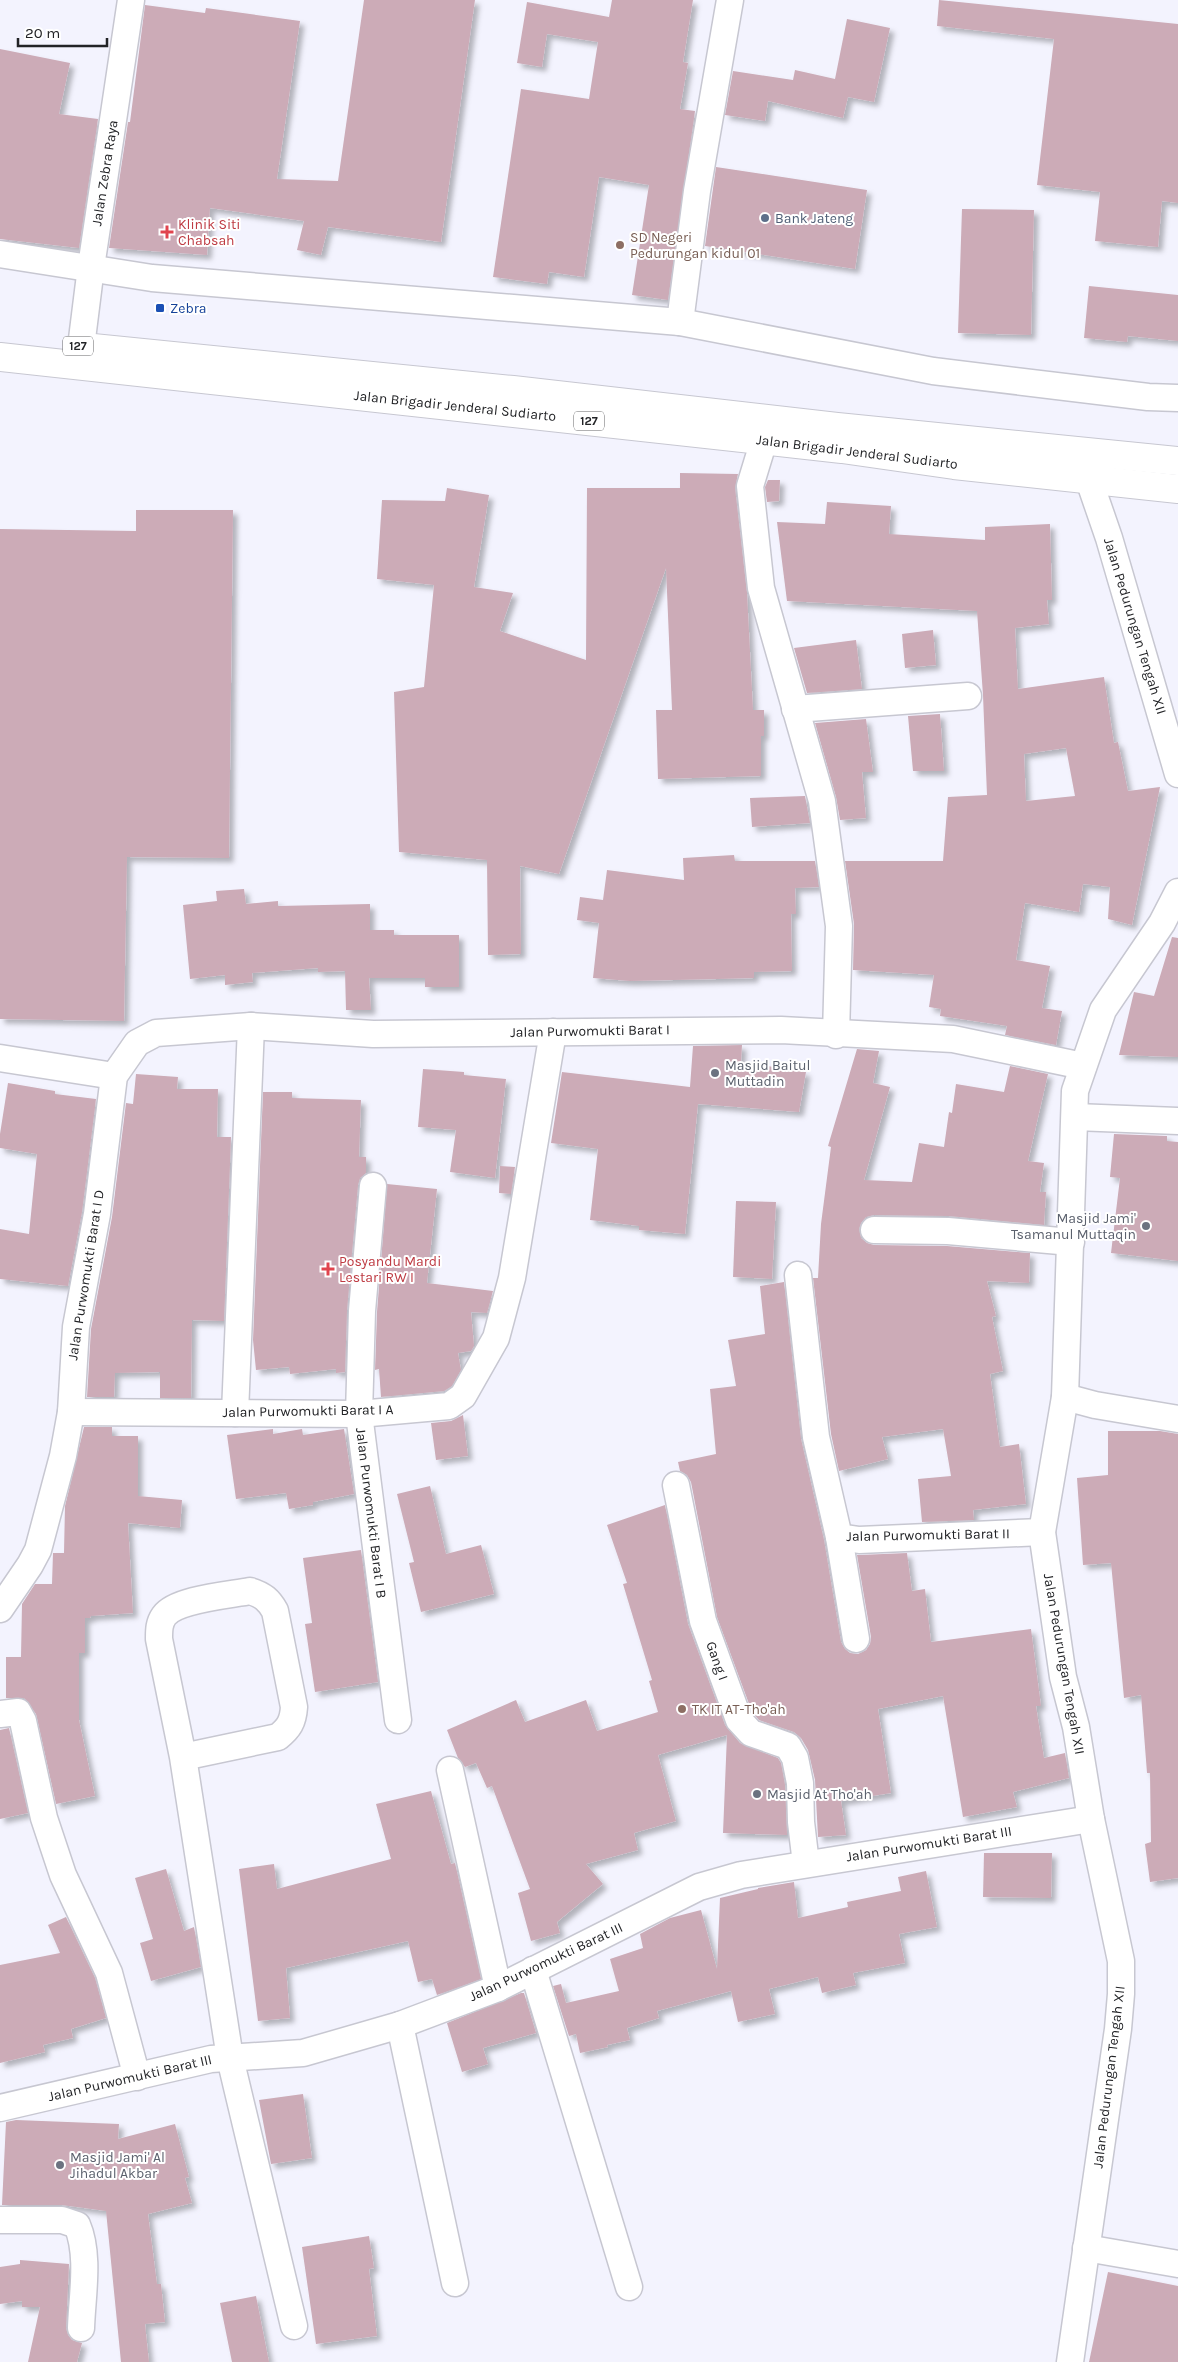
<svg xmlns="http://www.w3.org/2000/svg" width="1178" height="2362" viewBox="0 0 1178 2362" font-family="Karla,sans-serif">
  <defs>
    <filter id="shadow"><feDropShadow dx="4.5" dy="4.5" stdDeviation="2.5" flood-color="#0004"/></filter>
  </defs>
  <rect width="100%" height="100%" fill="#f3f3fe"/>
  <!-- building -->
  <g fill="#ccabb7" fill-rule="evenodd" filter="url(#shadow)">
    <path d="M364,0h111l-34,242 -113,-15 -7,28 -24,-5 7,-29 -94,-13 -3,47 -98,-7 19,-126h2l15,-117 60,8 1,-5 94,13 -23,158 61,2z"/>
    <path d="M612,0h81l-10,62 5,1 -8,46 15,2 -27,189 -36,-5 17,-110 -50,-8 -15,100 -35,-5 -2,12 -54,-7 28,-188 68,10 9,-57 -51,-8 -5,33 -25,-4 10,-61 82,15z"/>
    <path d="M939,0l239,24v179l-16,-2 -4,46 -63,-6 5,-49 -63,-7 17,-146 -117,-13z"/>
    <path d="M847,19l43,9 -16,74 -26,-5 -5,21 -75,-17 -3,20 -40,-6 8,-44 60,9 2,-10 40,9z"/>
    <path d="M0,49l70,14 -11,51 39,5 -19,129 -79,-9z"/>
    <path d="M716,167l151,23 -12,79 -150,-23z"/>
    <path d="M962,209l72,1 -3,125 -73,-2z"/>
    <path d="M1089,286l89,9v46l-50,-5 -1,6 -43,-4z"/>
    <path d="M680,473l58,1 -3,14 12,105 6,117h11v26h-3v40l-103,3 -2,-69h16l-6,-142 -107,306 -39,-8 1,88 -33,1 -1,-95 -88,-8 -5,-160 30,-5 10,-102 -57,-6 5,-79 63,1 2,-13 42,7 -15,92 39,6 -13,38 86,29 1,-172h93z"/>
    <path d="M768,480h12l-1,21 -12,1 -2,-15z"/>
    <path d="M827,502l64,4 -2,28 96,6v-13l65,-3 2,76h-5l2,24 -34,4 3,61 86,-12 10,66 4,-1 10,49 32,-4 -28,138 -24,-6 2,-32 -27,-3 -4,28 -54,-9 -9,57 34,6 -8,42 20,3 -6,34 -51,-10 2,-9 -67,-10 1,-7 -12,-2 5,-32 -81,-5 1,-46 -9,-63h98l5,-64 39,-2 -4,-100 -6,-84 -190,-10 -10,-79 48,2zM1066,748l9,48 -49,5 -2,-47z"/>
    <path d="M136,510h97l-4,348 -102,-1 -3,164 -124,-2v-490l136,2z"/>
    <path d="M933,630l3,35 -31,3 -3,-34z"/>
    <path d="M856,640l6,49 -55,4 -13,-45z"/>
    <path d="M940,714l4,57h-31l-5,-55z"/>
    <path d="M866,719l7,53h-11l4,46 -26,2 -4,-23 -21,-74z"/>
    <path d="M805,796l5,27 -58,4 -2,-29z"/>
    <path d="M734,855l1,6h80l4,26 -24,1 1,26h-5l1,57 -38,1v6l-37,1 -87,2 -37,-3 6,-55 -22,-3 3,-23 23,3 4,-30 77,10 -1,-22z"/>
    <path d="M244,889l2,15 32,-3v5l92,-2v26h24v5h65v52h-34v-9h-56l2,32h-25l-1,-39 -27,1v-4l-66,5 1,9 -28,3v-10l-35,4 -7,-74 34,-4 -1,-10z"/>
    <path d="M1172,937l6,1v119l-59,-2 15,-63 20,4z"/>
    <path d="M742,1045l-1,17 65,10 -7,40 -101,-8 -13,130 -46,-4v-4l-49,-6 8,-71 -47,-6 11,-71 128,15 3,-41z"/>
    <path d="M857,1049l22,2 -6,32 17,4 -26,93 48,2 7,-39 25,4 5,-35 3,1 4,-29 48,8 6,-26 38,8 -20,87 16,2 -4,29h6l-2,33 -95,-9 -75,-1 -8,2 -5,6 -2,6 2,9 6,5 7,2 73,1 83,7 -1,30 -42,-2 9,35 -4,1 11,54 -13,3 10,73 19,-3 7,60 -53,6 1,10 -52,2 -4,-43 33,-3 -8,-47 -61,8 6,22 -49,12 -8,-37 -18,-156h5l3,-54 10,-77 -3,-1z"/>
    <path d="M423,1069l41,3v3l42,4 -11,99 -45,-6 6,-42 -38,-3z"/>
    <path d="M136,1074l42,3 -1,12h41l-1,48h14l-7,184 -32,-1 -1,78h-31v-26l-45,1 -1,24h-27l4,-68 21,-112 14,-114 7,1z"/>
    <path d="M8,1083l47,8v3l41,5 -14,113 -14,74 -68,-7v-50l29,5 8,-80 -37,-6v-14z"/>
    <path d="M263,1092h29v6l69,2 -2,57h7v16l-6,5 -2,7 -11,125 -2,62 -9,1v-4l-46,5 -1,-7 -33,3 -3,-30z"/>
    <path d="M1114,1134l53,2v5l11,1v119l-67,-8 9,-75 -10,-1z"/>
    <path d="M500,1166l15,1 -4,27 -12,-1z"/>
    <path d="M387,1184l50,5 -10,94 66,8 -6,22 -16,-1 3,34 -3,5 -13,2 3,17 -9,16 -8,5 -63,6 -2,-28 -4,1 2,-58z"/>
    <path d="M736,1201l40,1 -4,77 -39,-2z"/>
    <path d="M784,1282l17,157 23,101 17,102 4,7 5,4 8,1 8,-4 4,-6 1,-7 -14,-82h3l47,-2 5,38 13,-2 6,53 100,-13 10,77h-5l8,52 21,-5 4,25 -56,14 4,15 -54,10 -20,-121 -65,13 13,84 -50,8 5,34 -28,2 -3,-57 -7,-30 -7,-12 -7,-6 -35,-12 -7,-8 -35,-95 -26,-135 -4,-7 -7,-4 -2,-9 38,-8 -6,-65 26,-3 -8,-46 37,-6 -5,-48z"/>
    <path d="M463,1415l5,41 -32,4 -5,-37 20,-2z"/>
    <path d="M84,1427h28v9h26v60l44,4 -2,28 -52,-5 5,90 -42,3 -1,2h-5v35h-6v67l16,76 -39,8 -20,-90 -12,-16h-18v-41h15l1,-53 13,-20h17l1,-31h11l1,-47z"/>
    <path d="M273,1429v5l29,-5 1,6 41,-6 10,65 -41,8v3l-24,4 -3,-16 -50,6 -9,-64z"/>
    <path d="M1108,1431h52l18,3v444l-28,4 -5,-38 6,-2 -1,-69h-3l-6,-78 -17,3 -13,-135 -28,2 -6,-87 31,-3z"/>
    <path d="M430,1486l16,68 35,-9 13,49 -73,18 -12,-49 5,-1 -17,-68z"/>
    <path d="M665,1505l23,119 37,101 15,18 38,15 3,5 4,22 2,50 -64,-2 4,-98 -69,20 18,66 -42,12 4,17 -52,14 17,20 -46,38 3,11 -29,8 -13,-48 12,-4 -38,-103 -5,2 -11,-25 -11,4 -7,-9 -11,-28 69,-30 9,22 61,-22 11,31 61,-19 -9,-31 3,-1 -29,-96 4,-1 -20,-58z"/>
    <path d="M361,1550l17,132 -63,10 -10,-68 7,-1 -9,-65z"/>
    <path d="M9,1728l19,85 -28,6v-89z"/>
    <path d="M431,1791l20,73 4,-1 26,116 -44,16 -5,-16 -14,3 -10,-41 -122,27 4,50 -32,3 -19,-152 35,-5 3,25 114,-30 -15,-55z"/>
    <path d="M984,1853h68l-1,45 -68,-1z"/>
    <path d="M166,1869l18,62 10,-4 7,40 -50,14 -11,-38 13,-4 -18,-61z"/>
    <path d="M926,1871l11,56 -38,7 6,29 -52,10 3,12 -34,8 -4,-16 -49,12 6,25 -37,8 -7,-31 -74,20 2,7 -32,10 3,12 -23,5 1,2 -28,6 -4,-19 -7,2 -16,-50 8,-2 5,19 53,-12 -9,-32 33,-11 -3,-14 30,-16 31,-8 16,59 3,-71 38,-9v-1l36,-6 4,36 50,-11 -1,-5 54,-11 -3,-14z"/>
    <path d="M66,1917l29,61 11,40 -35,11 2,9 -30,7 2,7 -45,11v-98l60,-12 -12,-28z"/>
    <path d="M521,1993h3l12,40 -53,15 5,16 -26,8 -15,-49z"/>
    <path d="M303,2094l9,64 -41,6 -12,-64z"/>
    <path d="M16,2120l103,4 -1,15 57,-15 14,53 -4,1 7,25 -44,11 9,70h4l4,38 -20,2 4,38h-28l-15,-151 -44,-6h-60l4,-83z"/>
    <path d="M369,2236l5,32 -5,1 8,67 -61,8 -14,-97z"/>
    <path d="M20,2260l49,4 -3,64 2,7 4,5 10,3 -5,19h-49l12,-55h-18v-6l-22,3v-37l20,-3z"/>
    <path d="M1108,2272l70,14v76h-89z"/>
    <path d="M256,2296l13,66h-37l-12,-59z"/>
  </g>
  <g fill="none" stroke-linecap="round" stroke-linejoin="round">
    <!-- minor casing -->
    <g stroke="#c7c7d1" stroke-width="29">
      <g id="minor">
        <path d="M0,254l152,24 528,44 253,49 215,26 30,1"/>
        <path d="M680,322l17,-131 33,-191"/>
        <path d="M81,347l10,-80 40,-267"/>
        <path d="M764,440l-14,46 11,102 61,213 17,125 -3,109"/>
        <path d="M1089,480l20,58 69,236"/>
        <path d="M795,709l173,-13"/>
        <path d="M0,1058l114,18"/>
        <path d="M1075,1117l103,4"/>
        <path d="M373,1186l-11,125 -3,103 39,306"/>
        <path d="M874,1230l74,1 123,11"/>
        <path d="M798,1275l18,162 23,100 20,3 183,-8"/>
        <path d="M1065,1397l30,8 83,14"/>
        <path d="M71,1412l288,2 90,-8 14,-10 33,-58 16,-60 41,-246"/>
        <path d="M235,1413l16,-387"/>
        <path d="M676,1485l27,136 36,99 12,13 37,13 7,12 5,25 1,39 5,42"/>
        <path d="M839,1537l17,102"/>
        <path d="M0,1609l30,-44 8,-15 25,-94 8,-44 5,-85 21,-113 17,-138 23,-33 19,-10 95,-7 122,8 408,-4 172,9 130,27"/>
        <path d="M0,1714l18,-2 5,9 21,97 19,57 46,98 28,104"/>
        <path d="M183,1757l95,-20c11,-9 15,-15 16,-30l-19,-96c-6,-11 -12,-16 -25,-20 -20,4 -74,8 -86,25 -5,7 -5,14 -5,23l24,118 47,301 64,268"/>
        <path d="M450,1770l48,218"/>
        <path d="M533,1970l96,317"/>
        <path d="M400,2025l55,258"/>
        <path d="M0,2108l211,-49 92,-6 97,-28 98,-37 201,-101 42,-12 350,-56"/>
        <path d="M0,2220h62l15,5c13,30 5,71 4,103"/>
        <path d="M1086,2248l92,16"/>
        <path d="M1070,2362l48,-333 3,-35v-33l-30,-142 -15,-92 -13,-50 -21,-145 23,-135 10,-306 28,-81 59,-87 16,-31"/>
      </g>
    </g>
    <!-- primary casing -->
    <g stroke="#c7c7d1" stroke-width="30">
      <g id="primary">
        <path d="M93,348l420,42 324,37 341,34"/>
        <path d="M0,357l842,92 112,16 224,24"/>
      </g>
    </g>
    <!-- minor -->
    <use href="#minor" stroke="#fff" stroke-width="26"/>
    <!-- primary -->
    <use href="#primary" stroke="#fff" stroke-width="28"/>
  </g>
  <!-- markers -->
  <circle fill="#5c6f8a" stroke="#fff" stroke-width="2" cx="765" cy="218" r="5"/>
  <g fill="#e0444e" stroke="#fff" stroke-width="2">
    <path d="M164.5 224.5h5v5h5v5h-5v5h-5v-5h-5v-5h5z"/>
    <path d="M325.5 1261.5h5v5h5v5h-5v5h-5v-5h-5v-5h5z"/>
  </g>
  <g fill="#8d6e63" stroke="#fff" stroke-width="2">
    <circle cx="620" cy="245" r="5"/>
    <circle cx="682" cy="1709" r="5"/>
  </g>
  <rect fill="#1a4fb4" stroke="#fff" stroke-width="2" x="155" y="303" width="10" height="10" rx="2.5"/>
  <g fill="#6b7280" stroke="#fff" stroke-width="2">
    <circle cx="715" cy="1073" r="5"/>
    <circle cx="1146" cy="1226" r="5"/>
    <circle cx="757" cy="1794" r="5"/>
    <circle cx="60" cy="2165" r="5"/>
  </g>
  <g text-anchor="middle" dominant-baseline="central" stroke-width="4" stroke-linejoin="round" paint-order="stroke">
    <!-- shield labels -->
    <g fill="#fff" stroke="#646567" stroke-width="1">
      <rect x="63" y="336.5" width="30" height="19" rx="4"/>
      <rect x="574" y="411.5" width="30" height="19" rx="4"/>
    </g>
    <g font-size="12" font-weight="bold" fill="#222326">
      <text x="78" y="346">127</text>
      <text x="589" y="421">127</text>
    </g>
    <!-- street labels -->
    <g font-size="14" fill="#222326" stroke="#fff">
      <text transform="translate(105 173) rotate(-81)">Jalan Zebra Raya</text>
      <text transform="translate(455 406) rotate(6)">Jalan Brigadir Jenderal Sudiarto</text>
      <text transform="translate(857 452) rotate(7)">Jalan Brigadir Jenderal Sudiarto</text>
      <text transform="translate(1135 626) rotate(73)">Jalan Pedurungan Tengah XII</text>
      <text transform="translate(590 1031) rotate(-1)">Jalan Purwomukti Barat I</text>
      <text transform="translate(86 1275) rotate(-81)">Jalan Purwomukti Barat I D</text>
      <text transform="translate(308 1411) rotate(-1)">Jalan Purwomukti Barat I A</text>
      <text transform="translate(371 1513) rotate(83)">Jalan Purwomukti Barat I B</text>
      <text transform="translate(928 1535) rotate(-1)">Jalan Purwomukti Barat II</text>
      <text transform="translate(717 1661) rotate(70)">Gang I</text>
      <text transform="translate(1064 1664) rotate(80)">Jalan Pedurungan Tengah XII</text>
      <text transform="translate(929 1844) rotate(-9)">Jalan Purwomukti Barat III</text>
      <text transform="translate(546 1962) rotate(-25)">Jalan Purwomukti Barat III</text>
      <text transform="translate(1109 2077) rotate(-83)">Jalan Pedurungan Tengah XII</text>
      <text transform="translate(130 2078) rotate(-13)">Jalan Purwomukti Barat III</text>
    </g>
    <!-- service labels -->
    <g font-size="14" fill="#4e5e75" stroke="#fff" text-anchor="start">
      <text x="775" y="218">Bank Jateng</text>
    </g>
    <!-- health labels -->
    <g font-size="14" fill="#be3a42" stroke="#fff" text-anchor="start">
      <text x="178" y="224">Klinik Siti<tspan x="178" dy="16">Chabsah</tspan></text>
      <text x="339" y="1261">Posyandu Mardi<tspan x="339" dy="16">Lestari RW I</tspan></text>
    </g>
    <!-- education labels -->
    <g font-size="14" fill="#785e54" stroke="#fff" text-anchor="start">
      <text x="630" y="237">SD Negeri<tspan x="630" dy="16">Pedurungan kidul 01</tspan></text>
      <text x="692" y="1709">TK IT AT-Tho'ah</text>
    </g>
    <!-- transit labels -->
    <g font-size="14" fill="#164399" stroke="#fff" text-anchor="start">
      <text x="170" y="308">Zebra</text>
    </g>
    <!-- worship labels -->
    <g font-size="14" fill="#5b616d" stroke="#fff" text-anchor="start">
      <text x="725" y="1065">Masjid Baitul<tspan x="725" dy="16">Muttadin</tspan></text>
      <text x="1136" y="1218" text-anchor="end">Masjid Jami'<tspan x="1136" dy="16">Tsamanul Muttaqin</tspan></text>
      <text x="767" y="1794">Masjid At Tho'ah</text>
      <text x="70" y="2157">Masjid Jami' Al<tspan x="70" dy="16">Jihadul Akbar</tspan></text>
    </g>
  </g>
  <!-- scale -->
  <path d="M18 38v8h89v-8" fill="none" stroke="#222326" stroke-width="2.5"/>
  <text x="25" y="38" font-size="15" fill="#222326" stroke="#ffffff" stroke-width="4" paint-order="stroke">20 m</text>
</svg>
